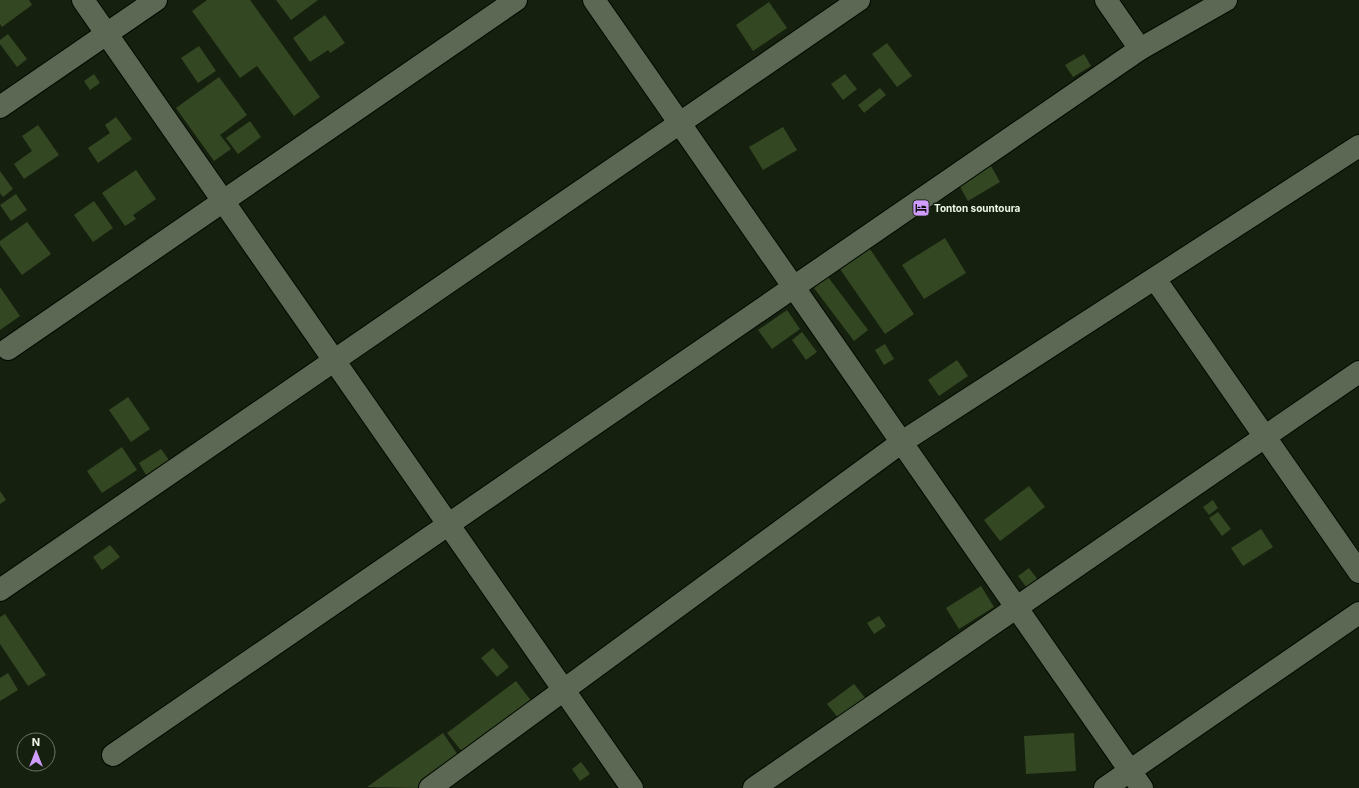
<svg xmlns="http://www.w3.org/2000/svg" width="1359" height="788" viewBox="0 0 1359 788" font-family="Inter,sans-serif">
  <rect width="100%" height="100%" fill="#16200e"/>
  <!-- building -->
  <g fill="#334723">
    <path d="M0,0h29l3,5 -30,22 -2,-3z"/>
    <path d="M207,0h43l70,97 -26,19 -37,-50 -17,12 -48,-67z"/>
    <path d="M276,0h42l-27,20z"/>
    <path d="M769,2l18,26 -34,23 -17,-26z"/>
    <path d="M325,15l20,28 -15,10 -2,-3 -18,12 -17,-24z"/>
    <path d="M8,34l19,25 -10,8 -17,-23v-4z"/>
    <path d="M887,43l25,33 -15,11 -25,-33z"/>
    <path d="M199,46l17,25 -18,12 -17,-25z"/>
    <path d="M1084,54l7,12 -18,11 -8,-12z"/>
    <path d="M94,74l6,9 -10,7 -6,-9z"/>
    <path d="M845,74l12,15 -14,11 -12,-16z"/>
    <path d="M219,77l28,38 -27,20 11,14 -17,12 -38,-53z"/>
    <path d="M880,88l6,7 -22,18 -6,-8z"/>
    <path d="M116,117l16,22 -34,24 -10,-15 22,-15 -5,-8z"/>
    <path d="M250,121l11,16 -23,17 -12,-16z"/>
    <path d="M38,125l21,30 -35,24 -10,-15 18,-13 -10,-15z"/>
    <path d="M783,127l14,23 -34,20 -14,-23z"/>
    <path d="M991,166l9,16 -32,19 -9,-16z"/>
    <path d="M136,170l20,29 -23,16 3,4 -11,7 -23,-33z"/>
    <path d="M0,171l13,18 -10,8 -3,-4z"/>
    <path d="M16,194l11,16 -16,11 -11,-16z"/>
    <path d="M94,201l19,27 -20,14 -19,-27z"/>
    <path d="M27,222l24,32 -29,21 -22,-30v-4z"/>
    <path d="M945,238l21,35 -42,26 -22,-34z"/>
    <path d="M870,249l44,65 -29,20 -45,-65z"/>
    <path d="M828,277l40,53 -14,11 -40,-53z"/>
    <path d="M0,287l20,29 -20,14z"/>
    <path d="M787,310l13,19 -28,20 -14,-19z"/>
    <path d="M802,332l15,20 -11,8 -14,-20z"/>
    <path d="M885,344l9,15 -10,6 -9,-15z"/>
    <path d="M957,360l11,16 -29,20 -11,-16z"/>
    <path d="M128,397l22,32 -19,13 -22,-32z"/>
    <path d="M122,447l15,23 -35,23 -15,-22z"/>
    <path d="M161,449l8,11 -23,15 -7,-12z"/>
    <path d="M1029,486l16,21 -45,34 -16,-21z"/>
    <path d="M0,491l6,9 -6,4z"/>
    <path d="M1213,500l5,8 -9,7 -6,-8z"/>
    <path d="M1218,512l13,17 -9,7 -13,-18z"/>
    <path d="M1261,529l12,18 -30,19 -12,-18z"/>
    <path d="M110,545l10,12 -18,13 -9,-13z"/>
    <path d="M1029,568l9,12 -11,8 -9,-12z"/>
    <path d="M981,586l13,21 -35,22 -13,-21z"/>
    <path d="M5,614l41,61 -18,11 -28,-42v-27z"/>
    <path d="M879,616l7,10 -12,8 -7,-11z"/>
    <path d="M493,648l16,19 -12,10 -16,-19z"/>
    <path d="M8,673l10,17 -18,11v-23z"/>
    <path d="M516,681l16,21 -68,52 -17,-21z"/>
    <path d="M854,684l12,15 -27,20 -12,-15z"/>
    <path d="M443,733l17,25 -43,30 -50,-1z"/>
    <path d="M1074,733l2,38 -50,3 -2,-38z"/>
    <path d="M581,762l9,12 -10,7 -8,-12z"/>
  </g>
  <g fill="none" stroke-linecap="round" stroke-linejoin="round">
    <!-- minor casing -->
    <g stroke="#030900" stroke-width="24">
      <g id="minor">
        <path d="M83,0l549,788"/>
        <path d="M594,0l548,788"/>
        <path d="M1106,0l34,49"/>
        <path d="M0,107l156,-107"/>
        <path d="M1155,279l204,293"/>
        <path d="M8,349l508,-349"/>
        <path d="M0,590l859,-590"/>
        <path d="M113,755l1027,-706 86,-49"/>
        <path d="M430,788l472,-346 457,-296"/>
        <path d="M754,788l605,-416"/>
        <path d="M1105,788l254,-175"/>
      </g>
    </g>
    <!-- minor -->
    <use href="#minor" stroke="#5c6853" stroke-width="22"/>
  </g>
  <!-- icons -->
  <defs>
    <g id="hotel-square" transform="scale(0.9)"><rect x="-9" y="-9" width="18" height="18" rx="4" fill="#d09dfe" stroke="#16200e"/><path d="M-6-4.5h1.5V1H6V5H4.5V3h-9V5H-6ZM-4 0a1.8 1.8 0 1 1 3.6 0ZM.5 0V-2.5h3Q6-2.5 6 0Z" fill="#111"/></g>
  </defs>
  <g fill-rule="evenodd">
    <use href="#hotel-square" x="921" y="208"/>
  </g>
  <g text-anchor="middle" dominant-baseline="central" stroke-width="3" stroke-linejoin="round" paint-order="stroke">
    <!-- poi labels -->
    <g font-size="10" font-weight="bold" fill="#eff6ea" stroke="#16200e" text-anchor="start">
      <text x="934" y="208">Tonton sountoura</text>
    </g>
  </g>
  <!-- north arrow -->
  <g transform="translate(36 752)"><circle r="19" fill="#16200e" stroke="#6d7666"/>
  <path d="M0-3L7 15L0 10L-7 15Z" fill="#d09dfe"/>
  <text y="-6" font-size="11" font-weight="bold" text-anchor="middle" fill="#eff6ea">N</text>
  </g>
</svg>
